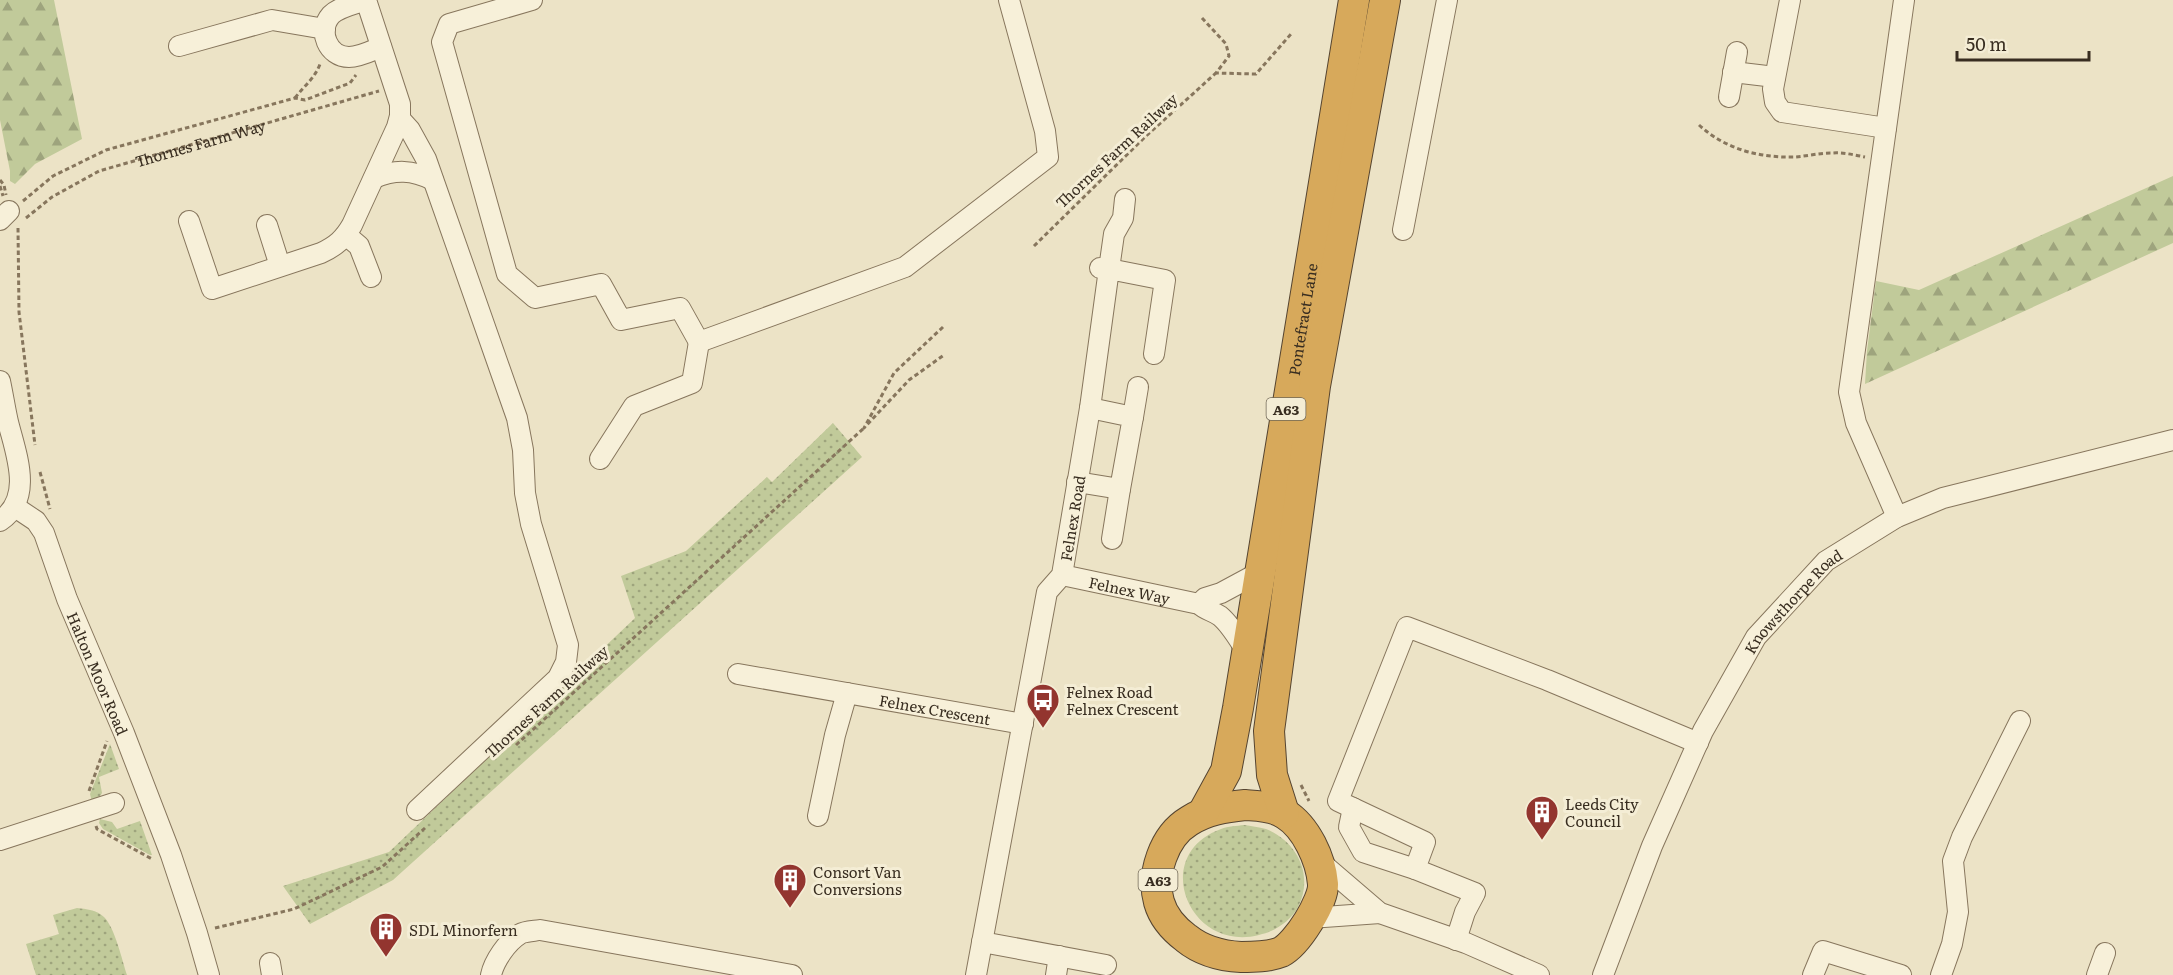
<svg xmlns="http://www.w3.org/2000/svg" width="2173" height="975" viewBox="0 0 2173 975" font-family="Literata,serif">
  <defs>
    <pattern id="grass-dots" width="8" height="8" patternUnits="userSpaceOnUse" patternTransform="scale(1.5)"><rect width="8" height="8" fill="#c1ca9a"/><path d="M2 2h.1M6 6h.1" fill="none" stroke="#9ea47d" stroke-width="1.8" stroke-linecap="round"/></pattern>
    <pattern id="forest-firs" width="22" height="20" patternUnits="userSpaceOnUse" patternTransform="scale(1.5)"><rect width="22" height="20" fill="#c1ca9a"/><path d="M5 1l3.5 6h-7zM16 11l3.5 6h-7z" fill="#9ea47d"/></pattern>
  </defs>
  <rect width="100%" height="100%" fill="#ece3c6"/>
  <!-- grass -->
  <g fill="url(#grass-dots)">
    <path d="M833,423l29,34 -469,423 -83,44 -27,-38 106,-34 246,-234 -14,-42 65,-25 81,-74 5,5z"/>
    <path d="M110,744l9,25 -20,8 3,16 -4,6 -6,3 -2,-8z"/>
    <path d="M100,819l12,3 5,7 23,-8 12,34h-2l-47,-26 -4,-6z"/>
    <path d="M1244,825c7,1 15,2 22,4 32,13 48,47 32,78 -7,14 -24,25 -39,28 -70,18 -110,-80 -38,-106 7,-3 16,-3 23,-4z"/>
    <path d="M77,908c9,1 20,2 27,9 11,11 18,43 23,58h-91l-10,-31 33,-10 -6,-19z"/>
  </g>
  <!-- forest -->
  <g fill="url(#forest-firs)">
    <path d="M0,0h54l28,139 -47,25 -20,20 -5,-3v-10l-10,-51z"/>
    <path d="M2173,176v67l-308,141 2,-33 9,-70 43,9z"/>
  </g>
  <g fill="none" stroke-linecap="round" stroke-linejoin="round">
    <!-- minor casing -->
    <g stroke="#87765d" stroke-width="22">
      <g id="minor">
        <path d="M366,0c-11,4 -27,7 -35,15 -14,16 -3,42 18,42 11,0 22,-6 32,-10"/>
        <path d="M532,0l-83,24 -7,18 65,232 28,24 66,-14 20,36 59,-12 19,34 206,-75 143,-110 -3,-26 -36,-131"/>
        <path d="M1790,0l-17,89 2,13 7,10 104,16"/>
        <path d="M179,46l93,-26 53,9"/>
        <path d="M1733,72l42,5"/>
        <path d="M1729,97l8,-45"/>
        <path d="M400,119l10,11 16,29 91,259 6,32 2,43 6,31 37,121 -2,17 -8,16 -141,132"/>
        <path d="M374,178c22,-9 38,-8 59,2"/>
        <path d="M0,220l9,-9"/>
        <path d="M189,221l23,68 109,-36c15,-7 23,-14 31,-28l45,-98 3,-11v-12l-34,-104"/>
        <path d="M267,225l13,41"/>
        <path d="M1403,230l44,-230"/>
        <path d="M346,235l13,11 12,31"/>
        <path d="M1100,268l9,1 5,-35 9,-16 2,-19"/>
        <path d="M0,381c3,14 5,28 8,41 8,32 26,76 -8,99"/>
        <path d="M1133,417l5,-30"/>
        <path d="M600,459l34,-53 58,-23 7,-41"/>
        <path d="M1077,482l43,7 13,-72 -43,-9"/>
        <path id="s2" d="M15,507l21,14 8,12 23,66 57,134 47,122 26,78 12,42"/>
        <path d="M1897,517l-41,-94 -7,-31 55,-392"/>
        <path d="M1112,539l8,-50"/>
        <path id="s3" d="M1062,575l137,29c6,6 14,7 21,12 11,9 19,24 27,36"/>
        <path d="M1199,604l6,-6 16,-5 39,-21"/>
        <path id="s4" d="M738,674l285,50"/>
        <path d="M1353,808l-4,19 14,25 52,17"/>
        <path d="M818,816l17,-81 12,-42"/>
        <path d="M0,840l114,-37"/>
        <path d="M1317,859l63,54 86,30 73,32"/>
        <path d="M1310,918l70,-5"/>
        <path d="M1456,940l9,-28 10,-19 -60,-24 10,-27 -87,-41 69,-174 140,53 151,63"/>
        <path d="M982,942l124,23"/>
        <path d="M270,963l2,12"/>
        <path d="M491,975c3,-14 16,-33 29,-41 5,-3 14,-3 20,-4l252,45"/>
        <path id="s5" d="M976,975l71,-383 15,-17 28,-167 19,-139 56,11 -11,74"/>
        <path d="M1056,975l3,-19"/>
        <path id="s6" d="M1603,975l49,-129 51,-115 53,-94 70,-76 71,-44 46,-19 230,-58"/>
        <path d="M1813,975l10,-24 78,24"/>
        <path d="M1941,975l11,-31 6,-32 -5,-51 9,-24 58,-116"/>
        <path d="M2097,975l8,-22"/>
      </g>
    </g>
    <!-- highway casing -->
    <g stroke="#554430" stroke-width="32">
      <g id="highway">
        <path d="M1245,805c13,1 29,1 40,9 21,13 36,45 38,70 1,17 -26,60 -42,68 -12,5 -28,5 -40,5 -20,-1 -39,-6 -55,-19 -12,-9 -23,-22 -27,-36 -8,-28 5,-66 30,-81 17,-11 36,-14 56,-16z"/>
        <path id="s7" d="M1203,813l23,-42 12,-63 116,-708"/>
        <path d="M1284,813l-12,-38 -3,-44 46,-345 70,-386"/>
      </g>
    </g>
    <!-- path -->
    <g stroke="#87765d" stroke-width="3" stroke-dasharray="4.5 3" stroke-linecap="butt">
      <path d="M1202,18l24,26 3,12 -13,17 40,1 35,-40"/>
      <path d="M295,98c9,-12 20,-20 25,-34"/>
      <path d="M1699,125c26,24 60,33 96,32 12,-1 25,-4 37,-4 11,-1 22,2 33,4"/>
      <path d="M0,180l4,5 2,10"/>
      <path d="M0,186l3,10"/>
      <path d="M23,201l30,-25 53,-26 189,-52 10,2 45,-17 6,-8"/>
      <path id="s1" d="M26,218l26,-21 47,-26 280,-80"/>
      <path d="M18,228l1,84 16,133"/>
      <path d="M1034,246l111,-109 71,-64"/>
      <path d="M943,327l-49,46 -30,55 45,-48 35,-25"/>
      <path d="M40,472l10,37"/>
      <path d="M516,745l348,-317"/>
      <path d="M1301,785l8,16"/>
      <path d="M89,791l18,-50"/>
      <path d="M96,826l1,3 55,30"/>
      <path d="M215,928l79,-19 88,-42 43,-39"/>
    </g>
    <!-- minor -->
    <use href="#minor" stroke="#f7f0d9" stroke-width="20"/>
    <!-- highway -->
    <use href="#highway" stroke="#d7a95b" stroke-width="30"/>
  </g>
  <!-- icons -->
  <defs>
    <g id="bus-pin" transform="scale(1.725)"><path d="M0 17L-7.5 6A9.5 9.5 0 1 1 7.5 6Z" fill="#93352f" stroke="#f4edd5"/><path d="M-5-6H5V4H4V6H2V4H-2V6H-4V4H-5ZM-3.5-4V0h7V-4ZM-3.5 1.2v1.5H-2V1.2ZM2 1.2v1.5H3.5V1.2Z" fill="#fff"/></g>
    <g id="building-pin" transform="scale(1.725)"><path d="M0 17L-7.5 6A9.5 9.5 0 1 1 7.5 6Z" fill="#93352f" stroke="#f4edd5"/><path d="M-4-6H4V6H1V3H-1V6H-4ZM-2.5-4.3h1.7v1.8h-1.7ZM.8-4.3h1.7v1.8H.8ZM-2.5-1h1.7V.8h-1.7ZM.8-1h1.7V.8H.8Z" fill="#fff"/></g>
  </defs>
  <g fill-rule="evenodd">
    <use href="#bus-pin" x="1043" y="700"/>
    <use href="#building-pin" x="1542" y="812"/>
    <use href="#building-pin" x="790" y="880"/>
    <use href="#building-pin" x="386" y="929"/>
  </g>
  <g text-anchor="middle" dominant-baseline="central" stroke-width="6" stroke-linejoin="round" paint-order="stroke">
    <!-- shield labels -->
    <g fill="#f4edd5" stroke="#706756" stroke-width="1.5">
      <rect x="1266.5" y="398" width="39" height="22" rx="4.5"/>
      <rect x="1138.5" y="869" width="39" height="22" rx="4.5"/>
    </g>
    <g font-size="14" font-weight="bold" fill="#382d20">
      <text x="1286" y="409">A63</text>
      <text x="1158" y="880">A63</text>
    </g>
    <!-- street labels -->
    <g font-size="15" fill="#382d20" stroke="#f4edd5">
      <text stroke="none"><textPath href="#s1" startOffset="192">Thornes Farm Way</textPath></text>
      <text transform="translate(1116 150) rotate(-43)">Thornes Farm Railway</text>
      <text stroke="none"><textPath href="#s7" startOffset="506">Pontefract Lane</textPath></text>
      <text stroke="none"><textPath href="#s5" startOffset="470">Felnex Road</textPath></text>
      <text stroke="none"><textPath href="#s3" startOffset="69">Felnex Way</textPath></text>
      <text stroke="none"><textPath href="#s6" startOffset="423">Knowsthorpe Road</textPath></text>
      <text stroke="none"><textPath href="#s2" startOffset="190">Halton Moor Road</textPath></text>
      <text transform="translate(546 701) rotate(-42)">Thornes Farm Railway</text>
      <text stroke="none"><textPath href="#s4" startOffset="200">Felnex Crescent</textPath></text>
    </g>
    <!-- poi labels -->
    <g font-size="15" fill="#382d20" stroke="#f4edd5" text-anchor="start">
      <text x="1066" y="691">Felnex Road<tspan x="1066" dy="17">Felnex Crescent</tspan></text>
      <text x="1565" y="803">Leeds City<tspan x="1565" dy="17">Council</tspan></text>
      <text x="813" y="871">Consort Van<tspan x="813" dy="17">Conversions</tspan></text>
      <text x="409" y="929">SDL Minorfern</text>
    </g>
  </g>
  <!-- scale -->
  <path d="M1957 51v9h132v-9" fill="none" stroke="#382d20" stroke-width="3"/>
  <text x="1966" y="51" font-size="18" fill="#382d20" stroke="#f4edd5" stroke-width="4.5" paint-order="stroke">50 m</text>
</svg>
